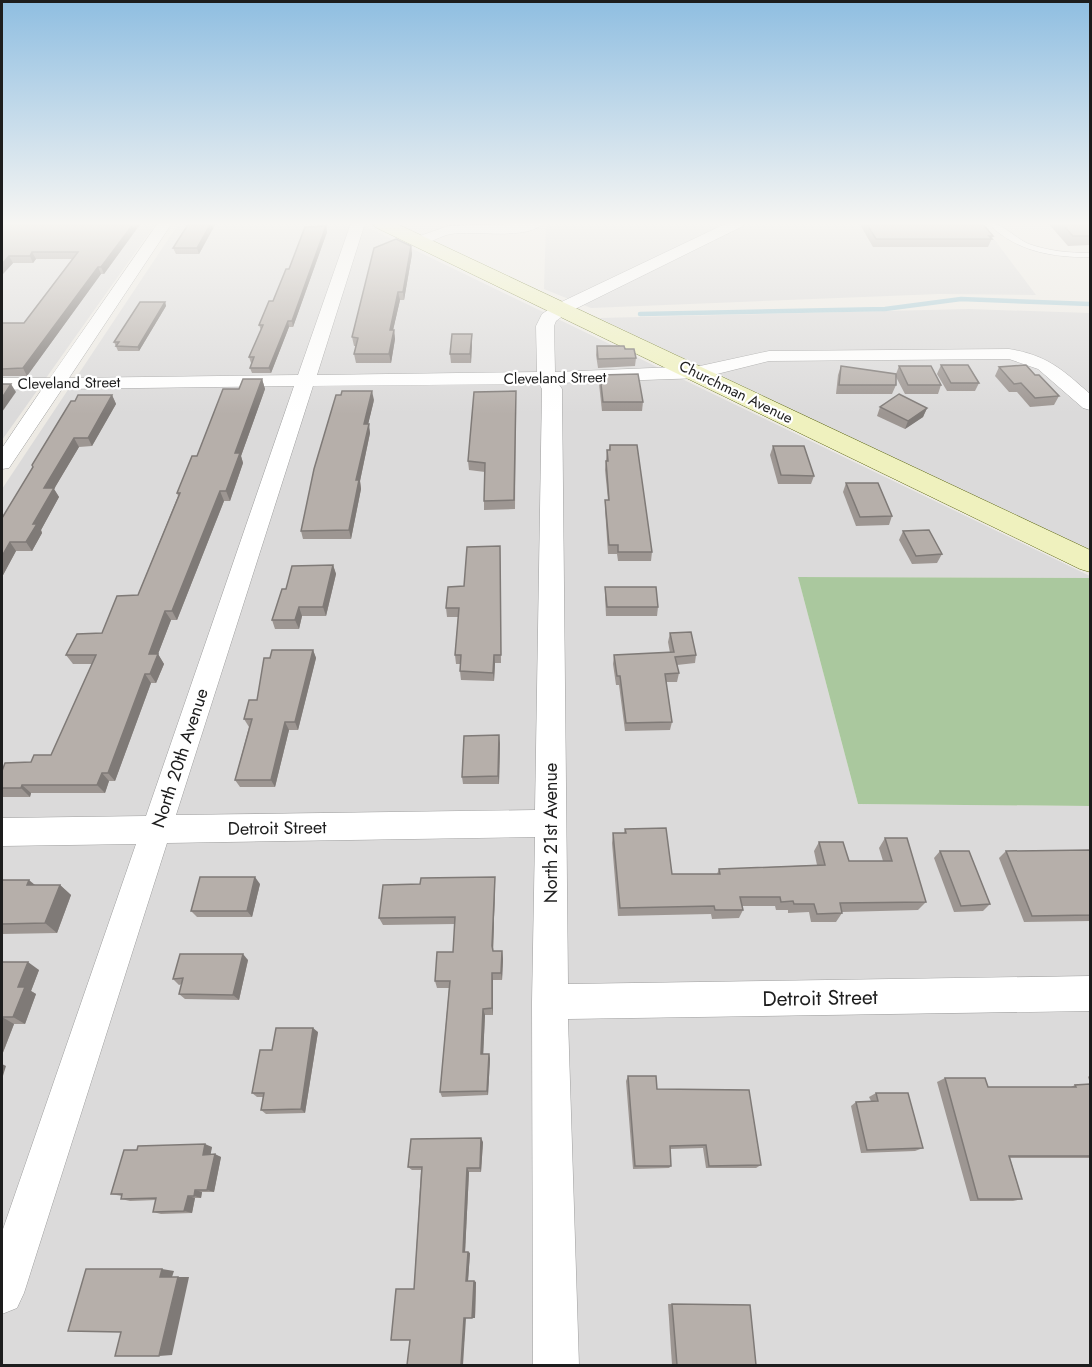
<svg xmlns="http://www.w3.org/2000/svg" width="1092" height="1367" viewBox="0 0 1092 1367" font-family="Jost,sans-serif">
  <rect width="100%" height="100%" fill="#edeae4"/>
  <!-- residential -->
  <g fill="#dbdada">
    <path d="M2,223h154l-154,217z"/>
    <path d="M179,223h180l731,353v2l-292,-1 60,227 232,2v559l-1088,1v-877z"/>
    <path d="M546,223h436l54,72 -97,-1 -348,14 -47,-19z"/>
    <path d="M968,309l122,4v239l-491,-234z"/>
  </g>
  <!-- forest -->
  <path fill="#aac89e" d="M798,577l292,1v228l-232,-2z"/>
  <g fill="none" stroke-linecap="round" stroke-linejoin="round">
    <!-- stream -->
    <path stroke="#aaccd6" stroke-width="4.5" d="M640,314l245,-5 76,-10 129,5"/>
    <!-- service casing -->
    <g stroke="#9e9e9e" stroke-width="1">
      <path id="service" d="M988,223c14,-1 28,16 41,21 20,7 40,9 61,9v4c-36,1 -76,-6 -102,-34z"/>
    </g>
    <!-- minor casing -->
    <g stroke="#9e9e9e" stroke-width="1">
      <g id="minor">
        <path d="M158,223h14l-103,155 229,-3 53,-152h14l-48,152 220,-3 -1,-46 6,-12 13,-9 172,-82h18l-2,3 -176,87 -11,8 -2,5 1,46 145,-6 69,-15 240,-2c38,6 54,21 81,45v16l-7,-2 -45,-39 -29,-10 -240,2 -68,17 -143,5 4,6 6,595 522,-8v35l-522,8 11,347h-46l-1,-364 3,-165 -368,6 -143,450 -7,15 -15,6v-82l134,-388 -134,2v-28l144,-2 148,-430 -232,3 -53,79 -7,1v-21l40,-59 -40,1v-12h48zM539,384l3,5 -7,421 -359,5 137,-429z"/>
        <path d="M543,223c-14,18 -70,7 -92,11 -11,2 -21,9 -32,12l-8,-5 3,-3 34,-12z"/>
      </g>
    </g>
    <!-- secondary casing -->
    <g stroke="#5d6712" stroke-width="1">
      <path id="secondary" d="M372,223h23l695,327v22l-10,-3 -705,-342z"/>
    </g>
    <!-- service -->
    <use href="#service" fill="#fff" fill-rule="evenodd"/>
    <!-- minor -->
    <use href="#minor" fill="#fff" fill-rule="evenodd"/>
    <!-- secondary -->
    <use href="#secondary" fill="#eff1be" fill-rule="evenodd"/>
  </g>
  <!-- wall -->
  <g fill="#9d9692">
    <path d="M2,223h139l-37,51h-3l-74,102h-25v-53h22l48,-64h-36l-3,4h-20l-11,12z"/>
    <path d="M189,223h27l-17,31h-23l-3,-6z"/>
    <path d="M859,223h123l11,13 -5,11h-115z"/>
    <path d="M1048,223h42v22l-22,1z"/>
    <path d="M326,226l1,6 -34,95h-4l-18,46h-19l-2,-5 2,-5h-1l-2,-6 12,-27 -2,-5 14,-24 16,-32z"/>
    <path d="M411,246l1,8 -8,46h-4l-7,30h1l1,9 -4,24h-35l-2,-9 2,-8h-2l-2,-9z"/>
    <path d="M165,302l1,4 -27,45h-21l-4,-9z"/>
    <path d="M472,334v9l-1,20h-20l-1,-9z"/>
    <path d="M597,346l39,12 -1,8 -37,2 -2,-13z"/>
    <path d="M941,365l38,18 -4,8h-28l-10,-17z"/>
    <path d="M841,366l55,8 3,-8 42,19 -3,9h-33l-9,-17v8l-4,9h-56l2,-19z"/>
    <path d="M999,367l36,8 24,21 -5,9 -24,2 -13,-15h-8l-14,-16z"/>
    <path d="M600,375l43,27 -1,9h-40l-3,-27z"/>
    <path d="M262,379l3,10 -24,67 2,7 -13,38h-6l-47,119h-6l-13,34 6,10 -8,19h-5l-36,98h-6l-4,12h-74l-1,4h-28v-26l29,-9 20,-7 41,-91h-19l-7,-9 36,-22 36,-38 40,-99 -1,-3 20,-37 42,-67z"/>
    <path d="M112,395l4,9 -24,42 -13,1 -25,42 5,8 -18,33 1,3 -10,18h-16l-14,26v-59z"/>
    <path d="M516,399l-1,110 -31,1v-9l1,-29 -16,-2 -1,-9z"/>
    <path d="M374,400l-6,24 2,9 -10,48 1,8 -10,50h-48l-2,-8z"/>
    <path d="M880,407l47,1 -4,9 -18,12 -28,-13z"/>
    <path d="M610,445l42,107 -1,9h-33l-1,-7h-9l-3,-45v-9h3l-3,-30 2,-20h2z"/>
    <path d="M773,446l41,30 -3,8h-33l-8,-29z"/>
    <path d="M846,483l46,33 -3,9 -33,1 -13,-34z"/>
    <path d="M903,531l39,23 -5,9 -25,1 -13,-24z"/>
    <path d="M500,546l1,117h-6l-1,18 -33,-1 -1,-9v-7h-4l-1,-9 3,-38h-11l-1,-9z"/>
    <path d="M333,565l3,9 -10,42h-24l-3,13h-24l-3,-9 14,-31z"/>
    <path d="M605,587l53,20 -1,9h-51l-1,-20z"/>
    <path d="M670,633l26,22 -1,8 -18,2 2,8 -2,9h-11l6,40 -2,8 -45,1 -6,-46h-3l-3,-21 1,-9 56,-2 -2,-11z"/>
    <path d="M313,650l3,8 -18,72h-9l-14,57h-35l-5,-7 14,-53 -5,-8 13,-19 13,-42z"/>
    <path d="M500,743l-1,41h-36l-1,-7z"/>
    <path d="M625,829l47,45h45l2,-5 98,-4 -3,-14 5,-9 30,19h34l-4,-13 6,-10 41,64 -8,8 -76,2v1l-6,9h-25l-2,-10 -21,1v-3h-12l-1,-4h-33l1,4 -4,8 -27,1 -1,-5 -93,2 -6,-73 1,-10h11z"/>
    <path d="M1090,850v71l-66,1 -25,-64 7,-7z"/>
    <path d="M940,851l50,53 -7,7 -29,1 -20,-54z"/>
    <path d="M2,880l34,5h24l11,10 -14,38 -55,1z"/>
    <path d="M260,884l-8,33h-55l-6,-6z"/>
    <path d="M495,885l-2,66h9l1,8 -1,21h-9v35h-8l-2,39h6l1,5 -2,36 -46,2 -2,-5 9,-104h-12l-2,-7 18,-29 2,-28 -72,1 -4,-7z"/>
    <path d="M248,960l-9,40 -54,-1 -6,-5 3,-10 -3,1 -6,-6z"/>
    <path d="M2,962l37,8 -8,21 5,3 -11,30h-11l-12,31z"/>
    <path d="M318,1032l-13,81 -39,1 -5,-4 2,-13h-6l-5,-4 20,-43z"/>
    <path d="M1090,1075v8l-2,-6z"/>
    <path d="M628,1076l29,13 104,76 -5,3h-50l-3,-20 -33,1 1,17 -2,2 -36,1 -7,-88z"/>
    <path d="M945,1078l43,9h83l4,-2 15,-1v74h-80l12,41 -9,2h-43l-33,-119z"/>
    <path d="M876,1093l47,55 -8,3 -54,2 -10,-47 5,-4 15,-1 -2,-4z"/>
    <path d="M483,1142l-2,30h-12l-4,80h3l2,1 -2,28 8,1 -1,36h-9l-56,22 4,-51 7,-119h-9l-4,-3z"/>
    <path d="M212,1147l-2,7 11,3 -7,35h-12l-1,6h-6l-3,15 -31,1 -8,-2 3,-12 -26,1 -9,-2 1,-3 -11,-2z"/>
    <path d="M668,1304l82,1 6,60h-84z"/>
  </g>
  <!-- shaded-wall -->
  <g fill="#7f7a77">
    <path d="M134,223h7l-37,51 -3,-7z"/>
    <path d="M211,223h5l-17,31 -2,-6z"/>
    <path d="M326,226l1,6 -34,95 -1,-6z"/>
    <path d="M411,246l1,8 -8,46 -1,-8z"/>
    <path d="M32,252l4,7 -3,4 -3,-7z"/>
    <path d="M9,256l4,7 -11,12v-11z"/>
    <path d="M98,267l3,7 -74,102 -4,-8z"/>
    <path d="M398,292l2,8 -9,39 -1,-9z"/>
    <path d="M165,302l1,4 -27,45 -1,-4z"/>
    <path d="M288,321l1,6 -18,46 -2,-5z"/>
    <path d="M394,330l1,9 -4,24 -2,-9z"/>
    <path d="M472,334v9l-1,20 -1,-9z"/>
    <path d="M262,379l3,10 -24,67 2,7 -13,38 -4,-10 9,-38z"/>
    <path d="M11,384l5,8 -14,20v-14z"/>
    <path d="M372,391l2,9 -8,33 -2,-9z"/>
    <path d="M112,395l4,9 -24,42 -4,-8z"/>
    <path d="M927,408l-4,9 -18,12 3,-8z"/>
    <path d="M369,424l1,9 -10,48 1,8 -10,50 -2,-9 7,-50z"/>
    <path d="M74,438l5,9 -25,42 5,8 -18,33 1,3 -10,18 -6,-9 7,-18 11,-36z"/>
    <path d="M220,491l4,10 -47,119 -5,-9z"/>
    <path d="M10,542l6,9 -14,26v-21z"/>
    <path d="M333,565l3,9 -10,42 -3,-9z"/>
    <path d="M299,607l3,9 -3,13 -4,-9z"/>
    <path d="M165,611l6,9 -13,34 6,10 -8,19 -6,-9 -1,-20z"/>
    <path d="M313,650l3,8 -18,72 -3,-8z"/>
    <path d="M494,655l1,8 -1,18 -1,-8z"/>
    <path d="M145,674l6,9 -36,98 -7,-8z"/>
    <path d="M285,722l4,8 -14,57 -4,-7z"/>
    <path d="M499,735l1,8 -1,41 -1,-8z"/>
    <path d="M102,773l7,8 -4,12 -8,-8z"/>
    <path d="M22,785l9,8 -1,4 -9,-9z"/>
    <path d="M255,877l5,7 -8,33 -5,-6z"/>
    <path d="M495,877v8l-2,68 -1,-7z"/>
    <path d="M29,880l12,10 -14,-5z"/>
    <path d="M60,885l11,10 -14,38 -12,-10z"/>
    <path d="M502,951l1,8 -1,21 -1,-7z"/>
    <path d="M243,954l5,6 -9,40 -6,-5z"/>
    <path d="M28,962l11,8 -8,21 5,3 -11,30 -12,-7 5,-30z"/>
    <path d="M492,973l1,7v35l-1,-7z"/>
    <path d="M483,1009l2,6 -2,44 -2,-5z"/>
    <path d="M2,1017l12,7 -12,31z"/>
    <path d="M313,1028l5,4 -13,81 -4,-4z"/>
    <path d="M489,1054l1,5 -2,36 -1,-4z"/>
    <path d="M2,1064l4,2 -4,13z"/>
    <path d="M481,1138l2,4 -2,30 -1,-4z"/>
    <path d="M205,1144l7,3 -2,11 -7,-3z"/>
    <path d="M215,1154l6,3 -7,35 -7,-2z"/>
    <path d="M467,1168l2,4 -4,81 -2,-1z"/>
    <path d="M195,1190l7,2 -1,6 -7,-2z"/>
    <path d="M188,1196l7,2 -3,15 -8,-2z"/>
    <path d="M468,1252l2,1 -2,28h-2z"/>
    <path d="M162,1269l12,2 -2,6h-12z"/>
    <path d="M178,1277h11l-17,78 -13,1z"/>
    <path d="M474,1281l2,1 -1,36h-3z"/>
    <path d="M464,1318h2l-3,47h-2z"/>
  </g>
  <!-- building -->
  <g fill="#b6afaa" stroke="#7f7a77" stroke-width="1.5">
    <path d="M2,223h132l-33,44h-3l-75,101 -21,1v-46h22l54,-71h-46l-2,4h-21l-7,8z"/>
    <path d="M189,223h22l-14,25h-24z"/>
    <path d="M866,223h116l11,13h-4l3,3h-116z"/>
    <path d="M1061,223h29v13h-17z"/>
    <path d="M326,226l-34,95h-4l-19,47h-19l4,-11h-5l14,-32h-4l10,-24h4l13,-32h3l16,-42z"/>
    <path d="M396,239l15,7 -8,46h-5l-8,38h4l-5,24h-35l4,-16 -6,-1 22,-89z"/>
    <path d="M140,302h25l-27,45 -22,-1 3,-4h-5z"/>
    <path d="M452,334h20l-2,20h-20z"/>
    <path d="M597,346h27l1,3h9l2,9 -38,1z"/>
    <path d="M941,365h27l11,18h-28z"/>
    <path d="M1026,365l9,10h4l20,21 -24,2 -14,-15 -7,1 -15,-17z"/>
    <path d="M841,366l55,8v11h-57z"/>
    <path d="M899,366h32l10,19h-33z"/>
    <path d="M638,374l5,28h-40l-3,-27z"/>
    <path d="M243,379h19l-27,74h5l-14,38h-6l-48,120h-7l-16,43h9l-8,20h-5l-37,99h-6l-5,12h-75l-1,3h-19v-17l3,-8 26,-1 3,-7h17l45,-100h-30l11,-21 25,-1 15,-37 21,-1 42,-102h-3l15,-37h5l26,-67h16z"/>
    <path d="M2,384h9l-9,14z"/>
    <path d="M342,391h30l-8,33h5l-13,56h3l-10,50 -48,1 13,-62 22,-74h5z"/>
    <path d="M516,391l-2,109 -30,1 1,-38 -17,-2 6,-69z"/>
    <path d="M899,394l28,14 -19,13 -28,-14z"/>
    <path d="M78,395h34l-24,43h-14l-30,50h10l-21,36h4l-11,18h-16l-8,14v-38l31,-51 -1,-2 39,-64h4z"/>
    <path d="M610,445h27l15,107h-34v-7h-9l-4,-45h4l-3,-39h2l-1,-11h3z"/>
    <path d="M773,446h31l10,30 -33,-1z"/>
    <path d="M846,483h32l14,33 -32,1z"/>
    <path d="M929,530l13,24 -26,2 -13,-25z"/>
    <path d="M500,546l1,109h-7l-1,18 -33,-2 1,-16h-6l4,-47h-13l2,-21 16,-1 3,-39z"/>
    <path d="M333,565l-10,42h-24l-4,13h-23l10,-31h4l6,-23z"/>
    <path d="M605,587h51l2,20h-51z"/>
    <path d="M691,632l5,23 -21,2 4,16 -14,1 7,48 -46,1 -6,-47h-3l-3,-21 60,-3 -4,-19z"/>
    <path d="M272,650h41l-18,72h-10l-14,58h-36l17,-61h-8l5,-19h8l7,-42h6z"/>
    <path d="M499,735l-1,41 -36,1 2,-41z"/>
    <path d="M666,828l6,46h48l-1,-5 106,-4 -6,-23h24l6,19h43l-7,-23h22l19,64 -86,1 2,10 -25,1 -3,-10h-20l-1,-3 -12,1 -1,-5h-40l3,13h-28l-1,-4 -94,2 -7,-75h13l-1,-4z"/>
    <path d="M1090,850v65l-58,1 -26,-65z"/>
    <path d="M940,851h29l21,53 -29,2z"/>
    <path d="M200,877h55l-8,34h-56z"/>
    <path d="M495,877l-3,69 1,5h9l-1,22h-9v35l-9,1 -2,45h8l-2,37 -47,1 10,-111h-15l2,-29h16l2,-35 -76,1 4,-33 37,-1 1,-6z"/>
    <path d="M2,880h27l-2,5h33l-15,38 -43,1z"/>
    <path d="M180,954h63l-10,41 -54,-1 4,-16 -10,1z"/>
    <path d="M2,962h26l-10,25h7l-12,30h-11z"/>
    <path d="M276,1028h37l-12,81 -40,1 3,-17h-12l8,-43h12z"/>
    <path d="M628,1076h28l1,13 92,1 12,75 -52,1 -3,-21 -36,1 1,20h-36z"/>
    <path d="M945,1078h40l3,9h88l-1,-2 15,-1v72h-81l13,43h-44z"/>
    <path d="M876,1093h32l15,55 -56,2 -11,-48 22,-1z"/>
    <path d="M481,1138l-1,30h-13l-4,84h5l-2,29h8l-2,37h-8l-3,47h-54l3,-25h-19l5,-51h18l8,-122h-14l3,-28z"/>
    <path d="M205,1144l-2,11 12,-1 -8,36h-12l-1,6h-6l-4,15 -31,1 3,-14 -35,1 1,-5h-11l13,-44h13l1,-4z"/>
    <path d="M86,1269h76l-2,8h18l-19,79h-44l6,-24 -53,-1z"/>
    <path d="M672,1304l78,1 6,60h-79z"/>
  </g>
  <!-- sky -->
  <linearGradient id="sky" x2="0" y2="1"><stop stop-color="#8fbee1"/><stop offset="0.54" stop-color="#f7f6f3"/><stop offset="1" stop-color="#f7f6f3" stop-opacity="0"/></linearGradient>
  <rect width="1092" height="414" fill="url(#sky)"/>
  <g text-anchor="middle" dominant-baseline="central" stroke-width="4.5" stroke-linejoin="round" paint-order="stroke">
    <!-- far-street labels -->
    <g font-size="15" fill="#1d1d1d" stroke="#fff">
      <text transform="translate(555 378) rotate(-1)">Cleveland Street</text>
      <text transform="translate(69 383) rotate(-1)">Cleveland Street</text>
      <text transform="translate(736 392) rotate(26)">Churchman Avenue</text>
    </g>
    <!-- street labels -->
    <g font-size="18" fill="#1d1d1d" stroke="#fff">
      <text transform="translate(180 758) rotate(-72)">North 20th Avenue</text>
      <text transform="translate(277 828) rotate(-1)">Detroit Street</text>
      <text transform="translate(551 833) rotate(-90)">North 21st Avenue</text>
    </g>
    <!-- near-street labels -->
    <g font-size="21" fill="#1d1d1d" stroke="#fff">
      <text transform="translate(820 998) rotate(-1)">Detroit Street</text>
    </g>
  </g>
  <!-- border -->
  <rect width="1092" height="1367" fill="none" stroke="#1d1d1d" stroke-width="6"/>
</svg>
